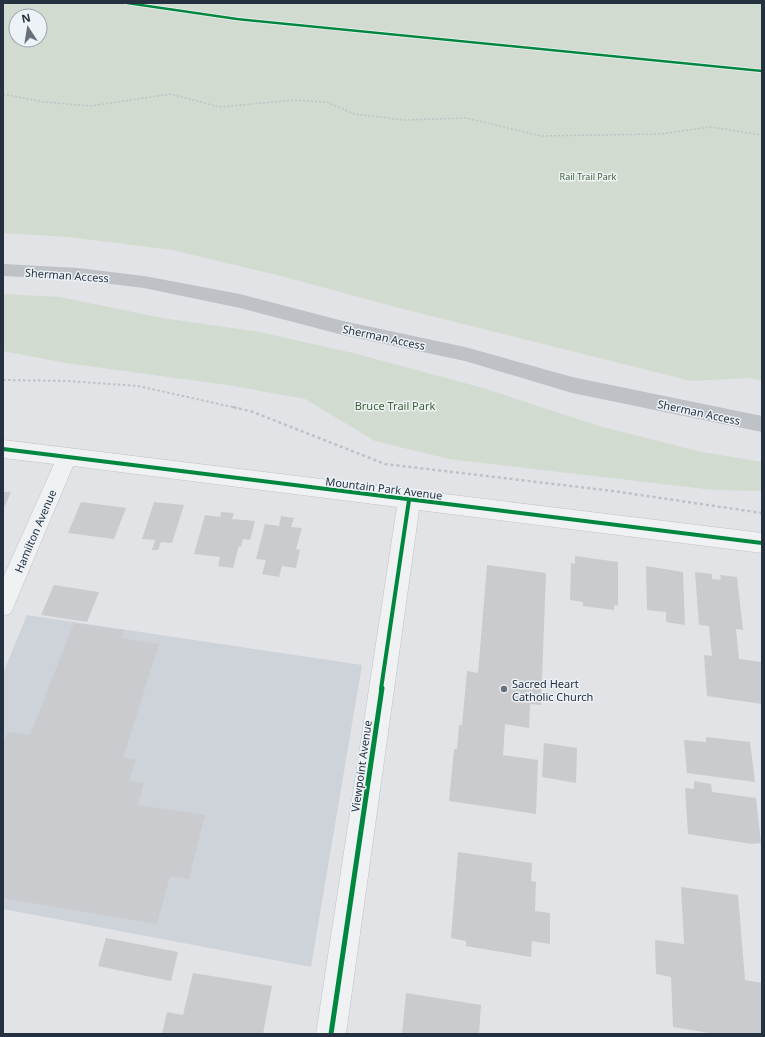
<svg xmlns="http://www.w3.org/2000/svg" width="765" height="1037" viewBox="0 0 765 1037" font-family="'Noto Sans',sans-serif">
  <rect width="100%" height="100%" fill="#e1e3e6"/>
  <!-- built -->
  <path fill="#ced3da" d="M27,615l335,50 -51,302 -308,-58v-236z"/>
  <!-- green -->
  <g fill="#d2dbd0" fill-rule="evenodd">
    <path d="M3,3h759v378l-12,-3 -59,3 -284,-71 -130,-35 -105,-25 -103,-13 -66,-4zM16,16h24v24h-24z"/>
    <path d="M3,294l57,3 102,21 98,14 97,22 126,34 116,38 103,26 60,10v29l-48,-1 -265,-31 -74,-18 -70,-42 -71,-13 -168,-23 -63,-12z"/>
  </g>
  <!-- building -->
  <g fill="#c9cbce">
    <path d="M3,492h8l-8,18z"/>
    <path d="M81,502l45,6 -12,31 -46,-6z"/>
    <path d="M154,502l30,3 -12,38 -11,-1 -3,8h-6l3,-10 -13,-1z"/>
    <path d="M221,512l13,1 -2,6 23,2 -5,19 -7,-1 -2,8 -2,-1 -6,22 -15,-2 2,-9 -26,-3 11,-39 15,2z"/>
    <path d="M281,516l13,2 -3,9 11,1 -6,21 4,1 -4,18 -14,-2 -3,11 -17,-3 4,-14 -10,-1 9,-35 14,2z"/>
    <path d="M575,556l43,6v44l-4,-1v5l-31,-4v-4l-13,-2 1,-37 4,1z"/>
    <path d="M487,565l59,8 -5,132 -11,-1 -1,24 -24,-4 -2,31 35,5 -2,54 -87,-13 5,-52h3l2,-24h3l5,-54 11,2z"/>
    <path d="M646,566l37,6 2,53 -19,-3v-10l-19,-2z"/>
    <path d="M695,572l17,2v5l9,1 -1,-5 17,2 6,53 -7,-1 3,30 23,3v42l-55,-8 -3,-41 8,1 -3,-30 -10,-1z"/>
    <path d="M54,585l45,7 -12,30 -46,-7z"/>
    <path d="M74,623l50,7 -3,8 38,6 -36,114 13,2 -7,21 15,2 -6,22 67,10 -16,64 -19,-3 -13,48 -154,-26v-155l5,-11 22,3z"/>
    <path d="M706,737l44,5 5,40 -68,-9 -3,-33 22,2z"/>
    <path d="M544,743l33,5 -1,35 -34,-6z"/>
    <path d="M694,781l17,3 1,8 44,6 5,45 -9,1 -64,-10 -3,-46 9,1z"/>
    <path d="M458,852l74,11 -1,18 5,1 -1,29 15,2v31l-18,-3 -1,16 -65,-11v-5l-15,-3z"/>
    <path d="M681,887l57,8 7,85 17,3v51h-47l-42,-7 -2,-50 -15,-3 -1,-34 29,4z"/>
    <path d="M106,938l72,14 -7,29 -73,-15z"/>
    <path d="M193,973l79,13 -9,48h-101l5,-22 16,3z"/>
    <path d="M406,993l75,12 -2,29h-77z"/>
  </g>
  <g fill="none" stroke-linecap="round" stroke-linejoin="round">
    <!-- minor casing -->
    <g stroke="#bfc1c4" stroke-width="1">
      <path id="minor" d="M3,440l759,93v20l-343,-43 -73,524h-30l81,-527 -324,-41 -62,147 -8,3v-38l51,-114 -51,-6z"/>
    </g>
    <!-- path-far2 -->
    <path stroke="#bfc1c6" stroke-width="1.5" stroke-dasharray="2 2" stroke-linecap="butt" d="M3,94l41,8 47,4 79,-12 50,13 74,-7 33,2 27,12 51,6 61,-2 75,18 119,-2 51,-7 51,8"/>
    <!-- path-far1 -->
    <path stroke="#bfc1c6" stroke-width="2" stroke-dasharray="2.5 2.5" stroke-linecap="butt" d="M3,380l64,1 71,5 99,22"/>
    <!-- path -->
    <path stroke="#bfc1c6" stroke-width="2.5" stroke-dasharray="3 3" stroke-linecap="butt" d="M233,407l20,5 132,52 228,27 149,22"/>
    <!-- minor -->
    <use href="#minor" fill="#f0f1f3" fill-rule="evenodd"/>
    <!-- secondary -->
    <path fill="#bec1c6" fill-rule="evenodd" d="M3,264l75,4 66,8 96,18 103,27 122,26 107,30 190,39v16l-190,-39 -107,-32 -122,-26 -103,-27 -96,-20 -66,-8 -75,-4z"/>
    <!-- cycleway-far2 casing -->
    <g stroke="#edf2f6" stroke-width="4">
      <path id="cycleway-far2" d="M127,3l110,16 525,52"/>
    </g>
    <!-- cycleway-far1 casing -->
    <g stroke="#edf2f6" stroke-width="6">
      <g id="cycleway-far1">
        <path d="M3,449l759,94"/>
        <path d="M381,689l28,-189"/>
      </g>
    </g>
    <!-- cycleway casing -->
    <g stroke="#edf2f6" stroke-width="8">
      <path id="cycleway" d="M331,1034l51,-346"/>
    </g>
    <!-- cycleway-far2 -->
    <use href="#cycleway-far2" stroke="#00873e" stroke-width="2.5"/>
    <!-- cycleway-far1 -->
    <use href="#cycleway-far1" stroke="#00873e" stroke-width="4"/>
    <!-- cycleway -->
    <use href="#cycleway" stroke="#00873e" stroke-width="5"/>
  </g>
  <!-- markers -->
  <circle fill="#676f7b" stroke="#edf2f6" stroke-width="1.5" cx="504" cy="689" r="4"/>
  <g text-anchor="middle" dominant-baseline="central" stroke-width="3" stroke-linejoin="round" paint-order="stroke">
    <!-- far-park labels -->
    <g font-size="9" fill="#3d5f31" stroke="#edf2f6">
      <text x="588" y="176">Rail Trail Park</text>
    </g>
    <!-- street labels -->
    <g font-size="11" fill="#253141" stroke="#edf2f6">
      <text transform="translate(67 275) rotate(4)">Sherman Access</text>
      <text transform="translate(384 337) rotate(12)">Sherman Access</text>
      <text transform="translate(699 412) rotate(12)">Sherman Access</text>
      <text transform="translate(384 488) rotate(7)">Mountain Park Avenue</text>
      <text transform="translate(35 531) rotate(-67)">Hamilton Avenue</text>
      <text transform="translate(361 766) rotate(-82)">Viewpoint Avenue</text>
    </g>
    <!-- park labels -->
    <g font-size="11" fill="#3d5f31" stroke="#edf2f6">
      <text x="395" y="405">Bruce Trail Park</text>
    </g>
    <!-- poi labels -->
    <g font-size="11" fill="#253141" stroke="#edf2f6" text-anchor="start">
      <text x="512" y="683">Sacred Heart<tspan x="512" dy="13">Catholic Church</tspan></text>
    </g>
  </g>
  <!-- border -->
  <rect width="765" height="1037" fill="none" stroke="#253141" stroke-width="8"/>
  <!-- north arrow -->
  <g transform="translate(28 28) rotate(348)"><circle r="19" fill="#edf2f6" stroke="#9da5ae"/>
  <path d="M0-3L7 15L0 10L-7 15Z" fill="#676f7b"/>
  <text y="-6" font-size="11" font-weight="bold" text-anchor="middle" fill="#253141">N</text>
  </g>
</svg>
